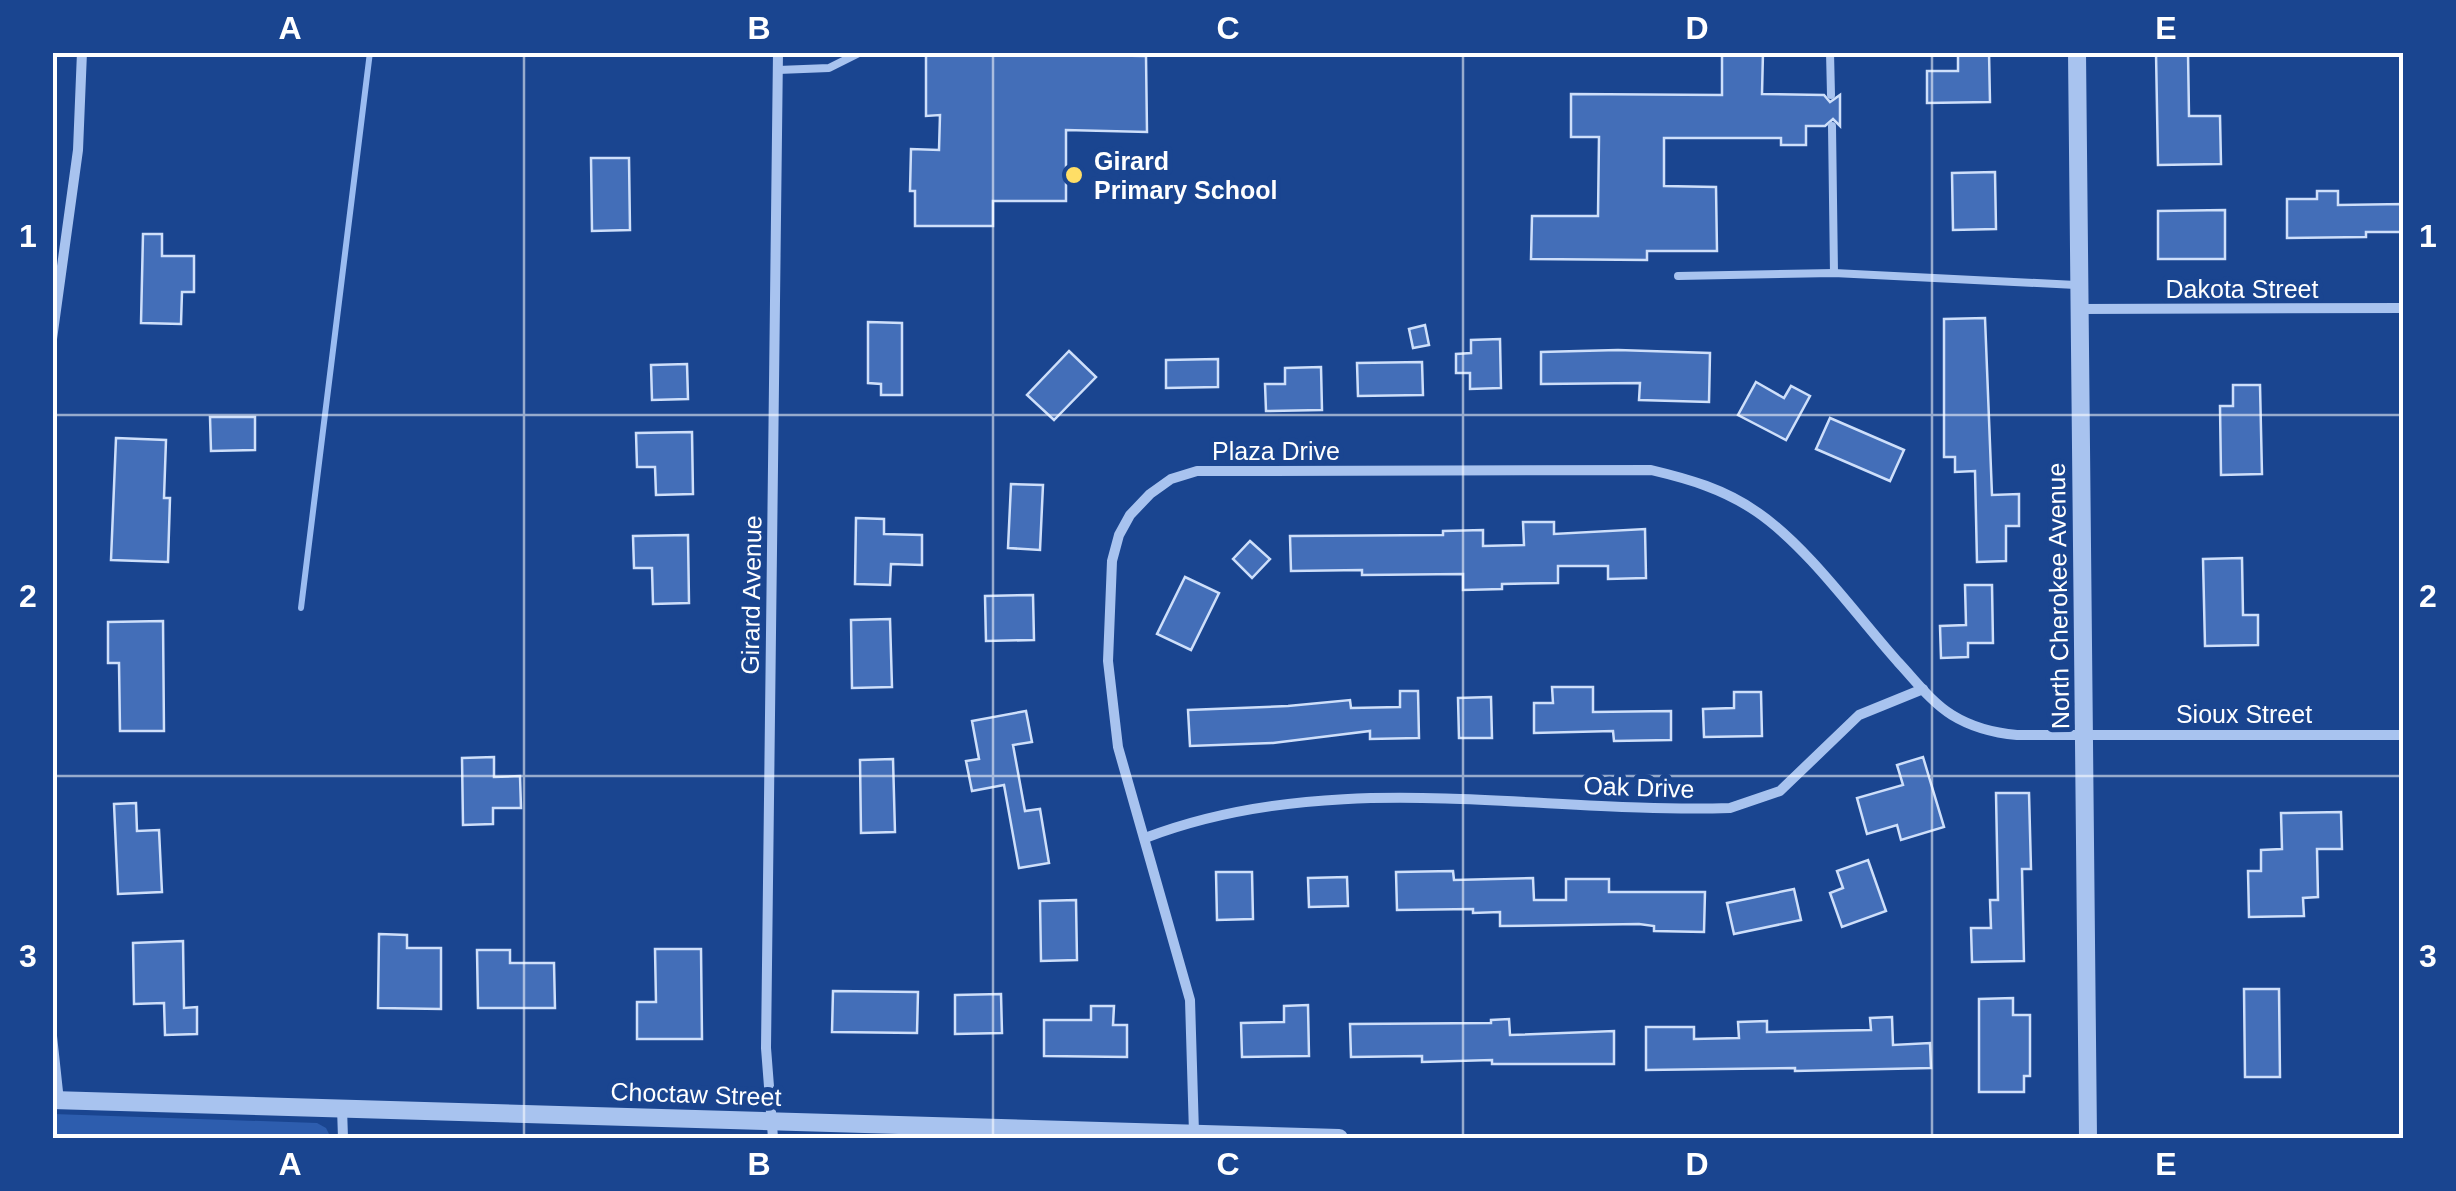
<svg xmlns="http://www.w3.org/2000/svg" width="2456" height="1191" viewBox="0 0 2456 1191" font-family="Helvetica,sans-serif">
  <rect width="100%" height="100%" fill="#1a4590"/>
  <!-- green -->
  <path fill="#2d5dae" d="M53,1114l264,9 9,5 5,10h-278z"/>
  <g fill="none" stroke-linecap="round" stroke-linejoin="round">
    <!-- stream -->
    <path stroke="#9bbcf1" stroke-width="6" d="M301,608l69,-556"/>
  </g>
  <!-- building -->
  <g fill="#436eb8" stroke="#cedffa" stroke-width="2.5">
    <path d="M926,52l220,4 1,76 -81,-2v71h-73v25h-78v-35h-5l1,-42 28,1 1,-35 -14,1z"/>
    <path d="M1722,52h41l-1,42 62,1 6,7 10,-7v31l-7,-7 -8,7h-19v19h-25v-7h-117v48l52,1 1,64h-70v9l-116,-1 1,-43h66l1,-79h-28v-43l151,1z"/>
    <path d="M1958,52h31l1,50 -63,1v-32h31z"/>
    <path d="M2156,52h32l1,64h31l1,48 -63,1z"/>
    <path d="M591,158h38l1,72 -38,1z"/>
    <path d="M1995,172l1,57 -43,1 -1,-57z"/>
    <path d="M2317,191h21v14l66,-1v28h-38v5l-79,1v-39h30z"/>
    <path d="M2225,210v49h-67v-48z"/>
    <path d="M143,234h19v22h32v36h-12l-1,32 -40,-1z"/>
    <path d="M1985,318l7,177 27,-1v32h-13v35l-29,1 -2,-91 -20,1v-15h-11v-138z"/>
    <path d="M868,322l34,1v72h-21v-11l-13,-1z"/>
    <path d="M1425,325l4,20 -16,3 -4,-19z"/>
    <path d="M1500,339l1,49 -31,1v-16h-14v-19l15,-1v-13z"/>
    <path d="M1618,350l92,3 -1,49 -70,-2 1,-17 -99,1v-32z"/>
    <path d="M1069,351l27,26 -42,43 -27,-25z"/>
    <path d="M1218,359v28l-52,1v-28z"/>
    <path d="M1422,362l1,33 -65,1 -1,-33z"/>
    <path d="M687,364l1,35 -36,1 -1,-35z"/>
    <path d="M1321,367l1,43 -56,1 -1,-27h20v-16z"/>
    <path d="M1756,382l28,16 7,-12 19,10 -24,44 -48,-25z"/>
    <path d="M2233,385h27l2,89 -41,1 -1,-69h13z"/>
    <path d="M210,417h45v33l-44,1z"/>
    <path d="M1830,418l74,32 -14,31 -74,-32z"/>
    <path d="M692,432l1,62 -37,1 -1,-28h-18l-1,-34z"/>
    <path d="M116,438l50,2 -2,58h6l-2,64 -57,-2z"/>
    <path d="M1011,484l32,1 -3,65 -32,-2z"/>
    <path d="M856,518l28,1v15l38,1v30l-31,-1 -1,21 -35,-1z"/>
    <path d="M1523,522h31v12l91,-5 1,49 -38,1v-13h-50v17l-56,1v5l-39,1v-16l-101,1v-5l-71,1 -1,-35 153,-1v-4l40,-1v16l41,-1z"/>
    <path d="M688,535l1,68 -36,1 -1,-36h-18l-1,-32z"/>
    <path d="M1250,541l20,18 -18,19 -19,-19z"/>
    <path d="M2242,558l1,57h15v30l-53,1 -2,-87z"/>
    <path d="M1185,577l34,16 -28,57 -34,-16z"/>
    <path d="M1965,585h27l1,58h-25v14l-27,1 -1,-32 26,-1z"/>
    <path d="M1033,595l1,45 -48,1 -1,-45z"/>
    <path d="M890,619l2,68 -40,1 -1,-68z"/>
    <path d="M163,621l1,110h-44l-1,-68h-11v-41z"/>
    <path d="M1552,687h41v25l78,-1v29l-57,1 -1,-10 -79,2v-30h19z"/>
    <path d="M1400,691h18l1,47 -49,1v-8l-97,12 -83,3 -2,-36 100,-4 62,-6 1,8 49,-1z"/>
    <path d="M1734,692h27l1,44 -58,1 -1,-28 31,-1z"/>
    <path d="M1491,697l1,41h-33l-1,-40z"/>
    <path d="M1026,711l6,31 -19,3 12,66 15,-2 9,54 -30,5 -15,-83 -32,6 -6,-30 13,-2 -7,-38z"/>
    <path d="M494,757v20l26,-1 1,32h-28v16l-30,1 -1,-67z"/>
    <path d="M1923,757l21,70 -43,13 -4,-15 -30,9 -10,-36 46,-13 -6,-20z"/>
    <path d="M893,759l2,73 -34,1 -1,-73z"/>
    <path d="M1996,793h33l2,76h-9l2,92 -52,1 -1,-34h20l-1,-28h8z"/>
    <path d="M136,803l1,28 22,-1 3,62 -44,2 -4,-90z"/>
    <path d="M2341,812l1,37h-25l1,48 -15,1 1,18 -55,1 -1,-46h13v-21l21,-1 -1,-36z"/>
    <path d="M1868,860l18,51 -44,16 -12,-34 13,-5 -6,-17z"/>
    <path d="M1453,871l1,9 79,-2 1,22h32v-21h43v13h96l-1,40 -50,-1v-5l-15,-2 -139,2v-14l-27,1v-4l-76,1 -1,-38z"/>
    <path d="M1216,872h36l1,47 -36,1z"/>
    <path d="M1347,877l1,29 -39,1 -1,-29z"/>
    <path d="M1794,889l7,31 -67,14 -7,-31z"/>
    <path d="M1076,900l1,60 -36,1 -1,-60z"/>
    <path d="M379,934l28,1v13h34v61l-63,-1z"/>
    <path d="M183,941l1,67 13,-1v27l-32,1 -1,-32 -30,1 -1,-61z"/>
    <path d="M655,949h46l1,90h-65v-37h19z"/>
    <path d="M477,950h33v13h44l1,45h-77z"/>
    <path d="M2244,989h35l1,88h-35z"/>
    <path d="M833,991l85,1 -1,41 -85,-1z"/>
    <path d="M1001,994l1,39 -47,1v-39z"/>
    <path d="M2013,998v17h17v61h-6v16h-45v-93z"/>
    <path d="M1308,1005l1,51 -67,1 -1,-34 43,-1v-16z"/>
    <path d="M1091,1006h23l-1,19h14v32l-83,-1v-36h47z"/>
    <path d="M1892,1017l1,28 37,-2 1,25 -136,3v-3l-149,2v-43h48v12l45,-1 -1,-16 29,-1v11l104,-2 -1,-12z"/>
    <path d="M1509,1019l1,16 104,-4v33h-122v-4l-70,2v-6l-71,1 -1,-33 141,-1v-3z"/>
  </g>
  <g fill="none" stroke-linecap="round" stroke-linejoin="round">
    <!-- path -->
    <path stroke="#a8c3ef" stroke-width="4" stroke-dasharray="5 8" stroke-linecap="butt" d="M52,1137l13,1"/>
    <!-- service -->
    <g stroke="#a8c3ef" stroke-width="8">
      <path d="M1830,52l1,43"/>
      <path d="M778,70l51,-2 32,-16"/>
      <path d="M1832,126l2,147"/>
      <path d="M1678,276l156,-3 242,12"/>
    </g>
    <!-- minor -->
    <g stroke="#a8c3ef" stroke-width="10">
      <path d="M2080,309l324,-1"/>
      <path d="M52,339l26,-189 4,-98"/>
      <path d="M1145,838c187,-72 391,-24 585,-30l50,-17 79,-76 64,-26"/>
      <path d="M52,1036l7,65"/>
      <path d="M342,1108l1,30"/>
      <path d="M1194,1133l-4,-133 -72,-253 -10,-86 4,-100 7,-26 11,-20 20,-21 21,-15 26,-8h39l415,-1c38,9 73,19 106,42 51,35 99,103 141,150 17,18 33,40 54,53 21,13 42,18 65,20h387"/>
      <path d="M773,1138l-7,-90 12,-996"/>
    </g>
    <!-- tertiary -->
    <g stroke="#a8c3ef" stroke-width="18">
      <path d="M2077,52l11,1086"/>
      <path d="M52,1100l1287,38"/>
    </g>
  </g>
  <!-- grid -->
  <path fill="none" stroke="#fff" stroke-width="2.5" stroke-opacity="0.55" d="M524,52v1086M993,52v1086M1463,52v1086M1932,52v1086M52,415h2352M52,776h2352"/>
  <!-- markers -->
  <circle fill="#ffde66" stroke="#1a4590" stroke-width="4" cx="1074" cy="175" r="10"/>
  <g text-anchor="middle" dominant-baseline="central" stroke-width="10" stroke-linejoin="round" paint-order="stroke">
    <!-- poi labels -->
    <g font-size="25" font-weight="bold" fill="#fff" stroke="#1a4590" text-anchor="start">
      <text x="1094" y="161">Girard<tspan x="1094" dy="29">Primary School</tspan></text>
    </g>
    <!-- street labels -->
    <g font-size="25" fill="#fff" stroke="#1a4590">
      <text x="2242" y="289">Dakota Street</text>
      <text x="1276" y="451">Plaza Drive</text>
      <text transform="translate(751 595) rotate(-89)">Girard Avenue</text>
      <text transform="translate(2058 596) rotate(-91)">North Cherokee Avenue</text>
      <text x="2244" y="714">Sioux Street</text>
      <text transform="translate(1639 787) rotate(2)">Oak Drive</text>
      <text transform="translate(696 1094) rotate(2)">Choctaw Street</text>
    </g>
  </g>
  <!-- border -->
  <rect width="2456" height="1191" fill="none" stroke="#1a4590" stroke-width="110"/>
  <rect x="55" y="55" width="2346" height="1081" fill="none" stroke="#fff" stroke-width="4"/>
  <g font-size="32" text-anchor="middle" font-weight="bold" fill="#fff">
    <text x="290" y="39">A</text>
    <text x="759" y="39">B</text>
    <text x="1228" y="39">C</text>
    <text x="1697" y="39">D</text>
    <text x="2166" y="39">E</text>
    <text x="28" y="247">1</text>
    <text x="2428" y="247">1</text>
    <text x="28" y="607">2</text>
    <text x="2428" y="607">2</text>
    <text x="28" y="967">3</text>
    <text x="2428" y="967">3</text>
    <text x="290" y="1175">A</text>
    <text x="759" y="1175">B</text>
    <text x="1228" y="1175">C</text>
    <text x="1697" y="1175">D</text>
    <text x="2166" y="1175">E</text>
  </g>
</svg>
